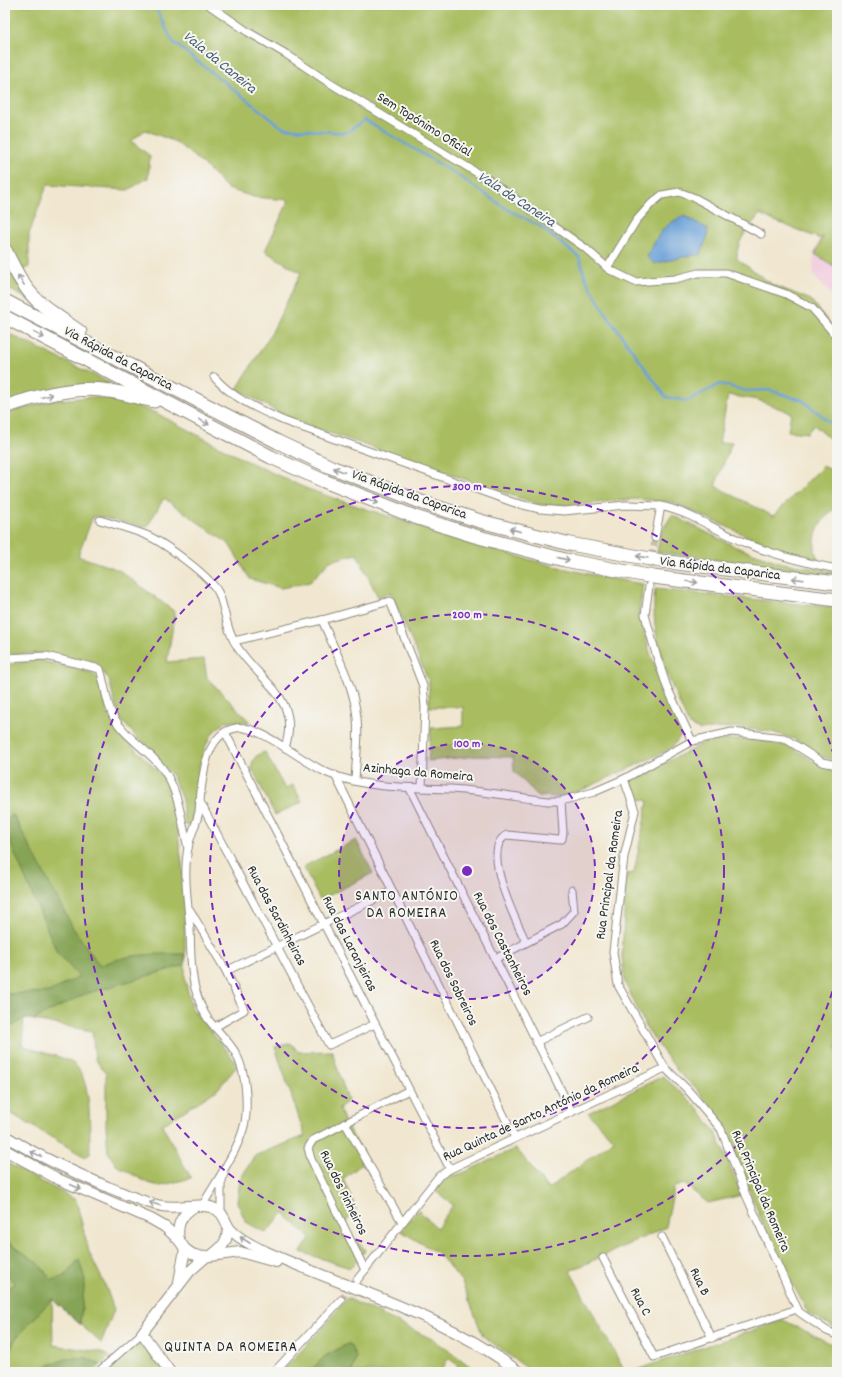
<svg xmlns="http://www.w3.org/2000/svg" width="842" height="1377" viewBox="0 0 842 1377" font-family="Dekko,sans-serif">
  <rect width="100%" height="100%" fill="#f6f6f2"/>
  <filter id="ink" filterUnits="userSpaceOnUse"><feTurbulence type="fractalNoise" baseFrequency=".025" numOctaves="2"/><feDisplacementMap in="SourceGraphic" scale="8" xChannelSelector="R" yChannelSelector="G"/><feConvolveMatrix kernelMatrix="1 2 1 2 8 2 1 2 1" color-interpolation-filters="sRGB"/></filter>
  <filter id="wash" filterUnits="userSpaceOnUse"><feTurbulence type="fractalNoise" baseFrequency=".012" numOctaves="4" result="noise"/><feDisplacementMap in="SourceGraphic" scale="16" xChannelSelector="R" yChannelSelector="G"/><feGaussianBlur stdDeviation="0.9" result="paint"/><feColorMatrix in="noise" values="0 0 0 0 0 0 0 0 0 0 0 0 0 0 0 0 0 1.4 0 .05"/><feComposite in="paint" operator="in"/></filter>
  <g filter="url(#wash)">
    <rect width="100%" height="100%" fill="#f1e7d0"/>
    <!-- built -->
    <path fill="#f2cfe0" d="M837,222v79l-24,-26 1,-24 12,-21z"/>
    <!-- green -->
    <g fill="#a9bd61" stroke="#6a7446">
      <path d="M5,5h832v255l-3,6 -19,-12 8,-18 -2,3 -49,-19 -12,-6c-11,14 -24,26 -23,45l36,26 38,15 26,33v112l-23,-20 -7,8 -19,-2 3,-18 -33,-13 -30,-5 -9,48 13,-1 -17,44 58,30 50,-50 14,7v34c-17,11 -29,34 -18,54l-32,-7 -115,-52 -37,-3 -58,6h-37l-248,-85 -55,-31 35,-57 29,-59 -36,-22 24,-51 -35,-3 -26,-8 -25,-25 -27,-22 -31,-12 -14,11 19,15 -2,22 -20,12 -81,-5 -18,49v33l-9,4 -15,-35z"/>
      <path d="M5,256l24,44 -24,-13z"/>
      <path d="M5,332l107,52h-17l-90,17z"/>
      <path d="M93,397l32,5 31,11 89,47 60,28 31,11c101,33 202,69 307,85l-4,29 12,43 27,63 3,16 -10,14 -89,41 -23,7 -21,-1 -24,-25 -1,-14 -36,-1 -49,5 3,-33 32,-2v-19h-34v-25l-38,-89 -13,4 -21,-43 -27,7 -20,21 -29,6 -31,-9 -21,-35 -65,-46 -17,29 -54,-11 -15,40 41,14 56,42 -8,50 37,-3 3,19 43,44 -23,-1c-4,4 -11,7 -14,12 -18,24 -16,64 -22,93l-6,-1 -3,-25 -10,-25 -53,-57 -10,-38 -14,-18 -49,-9 -34,1 -7,-2v-37l3,-12 -3,-2v-188l50,-13z"/>
      <path d="M672,515l64,32 46,16 55,9v4l-180,-24 4,-20z"/>
      <path d="M655,589l182,19v153l-17,-5 -26,-17 -22,-7 -36,-5 -37,3 -10,-5c-20,-45 -40,-86 -34,-136z"/>
      <path d="M38,660l55,13 8,10 7,31 11,19 45,44 9,19 10,76 2,39v69l7,28 46,57 -21,25 -55,35 29,53 -31,8 -12,-3 -32,-18 -8,-13 -2,-26v-52l-11,-15 -3,-28 -68,-13 -2,27c15,7 33,9 47,16 25,11 20,70 21,93l-5,3 -80,-47v-445z"/>
      <path d="M754,739l35,7 38,23h10v560l-28,-15 -37,-68 -50,-123 -26,-35 -17,-15 -31,-42 -23,-48 -3,-26 4,-83 8,-1 14,-72 -13,-3 -4,-17 78,-41z"/>
      <path d="M265,752l20,37 8,-4 9,17 -27,13 -23,-46c-1,-9 4,-15 13,-17z"/>
      <path d="M356,840l17,33 -53,27 -17,-33z"/>
      <path d="M291,1043l7,9 34,-1 16,50 -9,7 6,15 22,37 -24,19 13,30 -10,13 2,13 18,15 -16,18 -49,-16 9,-14 -27,-25 -17,20 -20,-11 -9,-20 3,-22 14,-24 51,-20 -30,-89z"/>
      <path d="M663,1076l33,30 20,27 26,62 -34,8 -24,-19 -10,3 -8,40 -96,44 55,101h-93l-49,-36 -21,-54 -23,-28 -38,-23 17,-21 19,18 16,-23 -19,-15 11,-12 18,-5 53,-25 32,41 66,-49 -26,-27z"/>
      <path d="M5,1162l71,38 13,52 17,35 8,23 -13,33 -49,-44 1,46 49,7 7,5 -15,15h-89z"/>
      <path d="M347,1298l87,42 44,32h-18l-2,-7 -10,-7 -6,12 -7,2h-154l43,-45z"/>
      <path d="M783,1320l47,23 7,1v28h-207z"/>
      <path d="M141,1339l24,33h-60z"/>
    </g>
    <!-- forest -->
    <g fill="#86a457" stroke="#586841">
      <path d="M13,815l60,113 27,38c27,-13 55,-12 85,-12v11l-100,29 -52,26 -9,-2 -11,8 -8,-10v-22l44,-2 30,-15 -22,-25 -52,-121v-12z"/>
      <path d="M5,1240l33,23 14,17 13,-4 14,-17 6,21 -5,44 -28,-25 -36,39 -11,21v-69l10,-6 -10,-12z"/>
      <path d="M349,1343l7,14 -4,15h-54l14,-3 13,-13z"/>
      <path d="M69,1358h18l14,7 -7,7h-65z"/>
    </g>
    <!-- water -->
    <path fill="#6aa0d7" stroke="#4a6681" d="M684,216l24,13 -1,9 -7,17h-8l-38,9 -7,-7c12,-22 12,-30 37,-41z"/>
    <g fill="none" stroke-linecap="round" stroke-linejoin="round">
      <!-- stream -->
      <path stroke="#6aa0d7" stroke-width="2.5" d="M154,5l19,37 110,86 63,5 19,-13 83,49 59,40 31,16 41,32 7,22 20,35 60,83 21,4 33,-17 26,7 22,-1 34,10 35,28"/>
    </g>
  </g>
  <g filter="url(#ink)">
    <g fill="none" stroke-linecap="round" stroke-linejoin="round">
      <!-- street-tunnel -->
      <g stroke="#c9c1af" stroke-width="7" stroke-dasharray="7 3.5" stroke-linecap="butt">
        <path d="M650,578l5,-40"/>
        <path d="M341,1300l12,-15"/>
      </g>
      <!-- street casing -->
      <g stroke="#8e897e" stroke-width="9">
        <g id="street">
          <path d="M209,5l39,27 38,22 42,28 159,97 98,69 25,22 25,12 40,-3 23,-6h28l60,21 26,14 25,29"/>
          <path d="M607,268l29,-47 15,-17 11,-9 17,-3 16,6 66,36"/>
          <path d="M214,377c18,21 46,33 70,44l231,82 25,6 24,2 62,-6 35,1"/>
          <path d="M100,520c16,5 31,9 46,15 17,7 66,42 73,59 7,18 7,37 19,54 24,36 63,50 47,100"/>
          <path d="M655,538l6,-32c31,7 58,26 87,38 29,12 58,19 89,25"/>
          <path d="M649,586l-4,29 11,39 11,33 25,54"/>
          <path d="M322,620c12,29 29,59 34,90 4,23 0,48 -1,71"/>
          <path d="M234,641l88,-21 68,-19 33,85 2,21 -3,81"/>
          <path d="M5,658l41,-2 54,13c5,15 6,34 13,47 13,24 42,37 55,61 12,22 14,47 20,71"/>
          <path d="M225,732l225,437"/>
          <path d="M335,775l180,363"/>
          <path d="M624,779l11,32 -11,46 -11,95 5,33 47,83 22,21 34,40 25,66 53,117 28,19 10,4"/>
          <path d="M410,789l162,323"/>
          <path d="M199,800l130,245 46,-21"/>
          <path d="M190,910l36,61 18,39 -29,17"/>
          <path d="M526,942c-9,-19 -47,-94 -19,-107l52,5 3,-1 1,-6 -2,-32"/>
          <path d="M495,959l67,-35 12,-13 -2,-21"/>
          <path d="M226,971l166,-80"/>
          <path d="M536,1042l52,-25"/>
          <path d="M345,1123l57,99"/>
          <path d="M202,1206c14,-25 43,-64 44,-92 1,-20 -1,-44 -11,-62 -7,-12 -18,-21 -27,-33 -6,-9 -10,-20 -13,-31 -5,-19 -4,-40 -5,-59 -2,-26 -7,-55 -2,-81 2,-13 9,-24 11,-37 3,-25 3,-77 37,-83 22,-5 70,37 94,46 39,15 80,13 121,15 33,2 65,8 97,12h13l33,-9 30,-13 68,-38 40,-9 52,6 38,24 15,3"/>
          <path d="M221,1213v-28l3,-12"/>
          <path d="M662,1237l50,101"/>
          <path d="M603,1258l51,99 143,-48"/>
          <path d="M365,1270l-54,-111 -3,-11 5,-8 96,-50"/>
          <path d="M357,1280l82,-104 11,-7 215,-101"/>
          <path d="M98,1372l44,-39"/>
          <path d="M274,1372l67,-72"/>
        </g>
      </g>
      <!-- secondary casing -->
      <g stroke="#8e897e" stroke-width="12">
        <g id="secondary">
          <path d="M5,1136c33,20 68,36 103,51 18,7 36,16 54,19 15,3 39,-4 51,2 9,3 11,10 15,18 6,10 22,18 32,23 87,40 182,64 259,123"/>
          <path d="M5,1150l53,29 93,40 14,8 14,13 6,9 7,5 11,3 37,-5 36,10"/>
          <path d="M179,1240c-3,-15 2,-25 15,-33"/>
          <path d="M213,1254c11,-8 15,-14 15,-28"/>
          <path d="M179,1282l6,-33"/>
          <path d="M170,1372l-28,-39 48,-62 17,-15"/>
        </g>
      </g>
      <!-- highway casing -->
      <g stroke="#8e897e" stroke-width="15">
        <g id="highway">
          <path d="M5,250c9,18 18,38 34,52 12,11 27,20 41,30"/>
          <path d="M5,301l273,141 53,25 90,35 59,19 90,23 91,17 176,22"/>
          <path d="M5,317l266,140 53,24 91,36 60,19 90,24 88,17 184,23"/>
          <path d="M5,407c29,-10 73,-22 104,-16 15,2 30,7 45,10"/>
        </g>
      </g>
      <!-- street -->
      <use href="#street" stroke="#fff" stroke-width="7"/>
      <!-- secondary -->
      <use href="#secondary" stroke="#fff" stroke-width="10"/>
      <!-- highway -->
      <use href="#highway" stroke="#fff" stroke-width="13"/>
    </g>
    <!-- one-way arrows -->
    <defs><path id="oneway-shaft" d="M-6 0H5M1.5-3L5.5 0L1.5 3" fill="none" stroke-width="1.6" stroke-linecap="round" stroke-linejoin="round"/></defs>
    <g stroke="#a0a0a0">
      <use href="#oneway-shaft" transform="translate(21 280) rotate(-122)"/>
      <use href="#oneway-shaft" transform="translate(39 335) rotate(28)"/>
      <use href="#oneway-shaft" transform="translate(47 396) rotate(-14)"/>
      <use href="#oneway-shaft" transform="translate(204 422) rotate(27)"/>
      <use href="#oneway-shaft" transform="translate(339 470) rotate(-159)"/>
      <use href="#oneway-shaft" transform="translate(373 501) rotate(21)"/>
      <use href="#oneway-shaft" transform="translate(515 530) rotate(-164)"/>
      <use href="#oneway-shaft" transform="translate(642 557) rotate(-170)"/>
      <use href="#oneway-shaft" transform="translate(564 559) rotate(13)"/>
      <use href="#oneway-shaft" transform="translate(798 579) rotate(-173)"/>
      <use href="#oneway-shaft" transform="translate(692 582) rotate(7)"/>
      <use href="#oneway-shaft" transform="translate(36 1154) rotate(-155)"/>
      <use href="#oneway-shaft" transform="translate(76 1187) rotate(24)"/>
      <use href="#oneway-shaft" transform="translate(155 1204) rotate(-162)"/>
      <use href="#oneway-shaft" transform="translate(245 1240) rotate(-147)"/>
    </g>
  </g>
  <!-- distance rings -->
  <circle cx="467" cy="871" r="128" fill="#7b2cbf" fill-opacity=".12"/>
  <g fill="none" stroke="#7b2cbf" stroke-width="2" stroke-dasharray="7 5">
    <circle cx="467" cy="871" r="128"/>
    <circle cx="467" cy="871" r="257"/>
    <path d="M836 980A385 385 0 1 1 836 762"/>
  </g>
  <g text-anchor="middle" dominant-baseline="central" stroke-width="4" stroke-linejoin="round" paint-order="stroke">
    <!-- street labels -->
    <g font-size="14" fill="#2b2b2b" stroke="#f6f6f2">
      <text transform="translate(424 125) rotate(32)">Sem Topónimo Oficial</text>
      <text transform="translate(118 359) rotate(28)">Via Rápida da Caparica</text>
      <text transform="translate(409 495) rotate(20)">Via Rápida da Caparica</text>
      <text transform="translate(720 569) rotate(7)">Via Rápida da Caparica</text>
      <text transform="translate(418 773) rotate(5)">Azinhaga da Romeira</text>
      <text transform="translate(610 875) rotate(-82)">Rua Principal da Romeira</text>
      <text transform="translate(276 916) rotate(62)">Rua das Sardinheiras</text>
      <text transform="translate(349 944) rotate(63)">Rua das Laranjeiras</text>
      <text transform="translate(502 944) rotate(63)">Rua dos Castanheiros</text>
      <text transform="translate(453 983) rotate(64)">Rua dos Sobreiros</text>
      <text transform="translate(541 1113) rotate(-25)">Rua Quinta de Santo António da Romeira</text>
      <text transform="translate(760 1191) rotate(67)">Rua Principal da Romeira</text>
      <text transform="translate(343 1193) rotate(64)">Rua dos Pinheiros</text>
      <text transform="translate(699 1282) rotate(64)">Rua B</text>
      <text transform="translate(640 1302) rotate(63)">Rua C</text>
    </g>
    <!-- water labels -->
    <g font-size="15" font-style="italic" fill="#445a70" stroke="#f6f6f2">
      <text transform="translate(219 63) rotate(39)">Vala da Caneira</text>
      <text transform="translate(516 200) rotate(33)">Vala da Caneira</text>
    </g>
    <!-- neighbourhood labels -->
    <g font-size="15" letter-spacing="1" fill="#2b2b2b" stroke="#f6f6f2">
      <text x="407" y="897">SANTO ANTÓNIO<tspan x="407" dy="17">DA ROMEIRA</tspan></text>
      <text x="231" y="1348">QUINTA DA ROMEIRA</text>
    </g>
  </g>
  <circle cx="467" cy="871" r="6" fill="#7b2cbf" stroke="#f6f6f2" stroke-width="2"/>
  <g font-size="12" text-anchor="middle" font-weight="bold" fill="#7b2cbf" stroke="#f6f6f2" stroke-width="4" stroke-linejoin="round" paint-order="stroke">
    <text x="467" y="490">300 m</text>
    <text x="467" y="618">200 m</text>
    <text x="467" y="747">100 m</text>
  </g>
  <!-- margin -->
  <rect width="842" height="1377" fill="none" stroke="#f6f6f2" stroke-width="20"/>
</svg>
